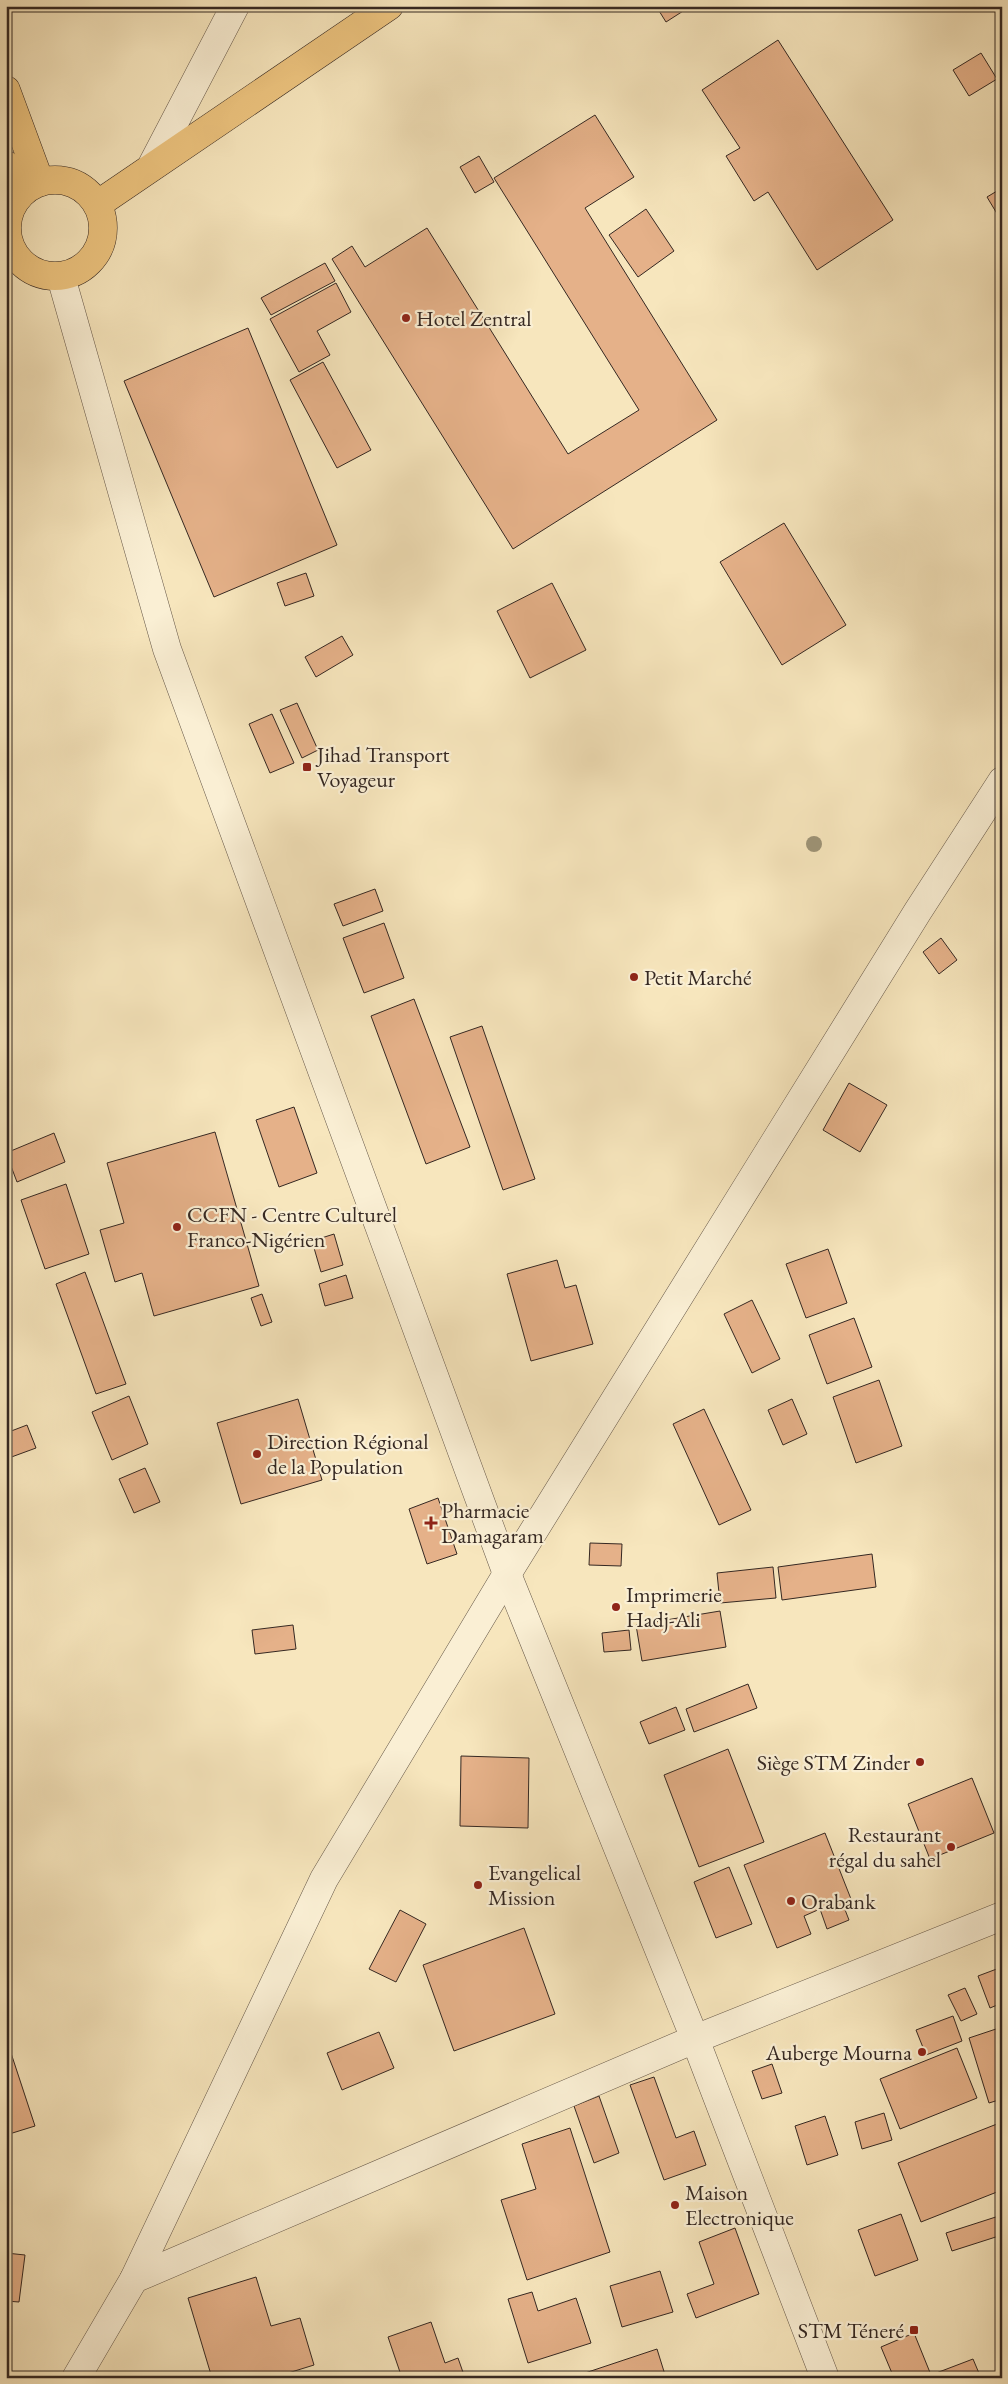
<svg xmlns="http://www.w3.org/2000/svg" width="1008" height="2384" viewBox="0 0 1008 2384" font-family="'EB Garamond',serif">
  <rect width="100%" height="100%" fill="#f7e6bd"/>
  <filter id="stains"><feTurbulence type="fractalNoise" baseFrequency=".004" numOctaves="4"/><feColorMatrix values="0 0 0 0 .2 0 0 0 0 .09 0 0 0 0 .02 0 0 0 .5 -.17"/></filter>
  <radialGradient id="worn" r=".72"><stop offset=".6" stop-color="#630" stop-opacity="0"/><stop offset="1" stop-color="#630" stop-opacity=".3"/></radialGradient>
  <!-- building -->
  <g fill="#e5b189" stroke="#352822">
    <path d="M656,6h35l-25,16z"/>
    <path d="M778,40l115,180 -76,50 -49,-78 -14,9 -28,-45 14,-8 -38,-58z"/>
    <path d="M981,53l16,26 -28,17 -16,-26z"/>
    <path d="M595,115l39,62 -49,31 132,212 -204,129 -181,-290 20,-13 13,21 62,-39 141,226 71,-44 -145,-232z"/>
    <path d="M479,156l15,26 -19,11 -15,-26z"/>
    <path d="M1002,188v34l-15,-25z"/>
    <path d="M646,209l28,42 -36,26 -29,-42z"/>
    <path d="M325,263l10,18 -64,34 -10,-17z"/>
    <path d="M336,283l15,29 -34,19 13,24 -31,17 -29,-53z"/>
    <path d="M248,328l89,217 -123,52 -90,-216z"/>
    <path d="M323,362l48,88 -34,18 -47,-88z"/>
    <path d="M784,523l62,102 -64,40 -62,-103z"/>
    <path d="M306,573l8,23 -29,10 -8,-23z"/>
    <path d="M552,583l34,67 -56,28 -33,-67z"/>
    <path d="M342,636l11,19 -37,22 -11,-20z"/>
    <path d="M297,703l21,47 -16,8 -22,-48z"/>
    <path d="M272,714l22,49 -24,10 -21,-49z"/>
    <path d="M375,889l8,22 -40,15 -9,-22z"/>
    <path d="M384,923l20,55 -40,15 -21,-55z"/>
    <path d="M941,938l16,22 -18,14 -16,-22z"/>
    <path d="M414,999l56,148 -44,17 -55,-148z"/>
    <path d="M482,1026l53,153 -32,11 -53,-153z"/>
    <path d="M849,1083l38,22 -27,47 -37,-22z"/>
    <path d="M294,1107l23,66 -38,14 -23,-67z"/>
    <path d="M215,1132l44,154 -105,30 -12,-43 -27,9 -15,-52 24,-7 -17,-60z"/>
    <path d="M54,1133l11,29 -48,20 -11,-29z"/>
    <path d="M66,1184l23,70 -44,15 -24,-69z"/>
    <path d="M334,1234l9,31 -22,7 -9,-31z"/>
    <path d="M828,1249l19,54 -41,15 -20,-54z"/>
    <path d="M557,1260l8,28 11,-3 17,59 -62,17 -24,-87z"/>
    <path d="M85,1272l41,112 -30,10 -40,-110z"/>
    <path d="M346,1275l7,23 -28,8 -6,-22z"/>
    <path d="M262,1294l10,28 -11,4 -10,-28z"/>
    <path d="M752,1300l28,59 -28,14 -28,-59z"/>
    <path d="M854,1318l18,49 -45,17 -18,-49z"/>
    <path d="M879,1380l23,66 -46,17 -23,-66z"/>
    <path d="M129,1396l19,48 -36,16 -20,-48z"/>
    <path d="M298,1399l24,81 -81,24 -24,-81z"/>
    <path d="M792,1399l15,35 -24,11 -15,-35z"/>
    <path d="M704,1409l47,101 -32,15 -46,-101z"/>
    <path d="M27,1425l9,23 -30,11v-26z"/>
    <path d="M145,1468l15,34 -26,11 -15,-34z"/>
    <path d="M438,1498l19,56 -30,10 -18,-55z"/>
    <path d="M590,1543l32,1 -1,22 -32,-1z"/>
    <path d="M872,1554l4,33 -94,13 -4,-33z"/>
    <path d="M773,1567l3,31 -56,5 -3,-30z"/>
    <path d="M720,1611l6,36 -84,14 -6,-36z"/>
    <path d="M293,1625l3,24 -41,5 -3,-24z"/>
    <path d="M629,1630l2,20 -27,2 -2,-19z"/>
    <path d="M748,1684l9,24 -63,24 -8,-23z"/>
    <path d="M676,1707l9,23 -36,14 -9,-22z"/>
    <path d="M728,1749l36,93 -65,25 -35,-92z"/>
    <path d="M461,1756l68,2 -1,70 -68,-2z"/>
    <path d="M972,1778l22,55 -64,26 -22,-55z"/>
    <path d="M825,1833l26,66 -9,3 7,18 -22,9 -7,-20 -16,7 7,18 -34,14 -33,-83z"/>
    <path d="M729,1867l23,57 -36,14 -22,-56z"/>
    <path d="M400,1910l26,14 -30,58 -27,-13z"/>
    <path d="M524,1928l31,86 -101,37 -31,-86z"/>
    <path d="M1002,1967v36l-12,5 -12,-32z"/>
    <path d="M965,1988l12,26 -16,7 -13,-26z"/>
    <path d="M953,2016l9,25 -36,14 -10,-25z"/>
    <path d="M1002,2027v72l-13,4 -20,-65z"/>
    <path d="M379,2032l15,36 -52,22 -15,-37z"/>
    <path d="M957,2048l20,50 -77,31 -20,-50z"/>
    <path d="M10,2050l25,76 -29,9v-84z"/>
    <path d="M772,2064l10,29 -20,6 -10,-28z"/>
    <path d="M654,2077l22,61 18,-7 12,34 -42,15 -34,-95z"/>
    <path d="M599,2096l20,57 -25,10 -20,-57z"/>
    <path d="M884,2113l8,27 -30,9 -7,-27z"/>
    <path d="M825,2116l13,39 -31,10 -12,-39z"/>
    <path d="M1002,2122v68l-81,32 -23,-59z"/>
    <path d="M570,2128l40,124 -83,28 -26,-80 35,-11 -14,-45z"/>
    <path d="M901,2214l17,46 -43,16 -17,-46z"/>
    <path d="M1002,2215v20l-50,16 -6,-18z"/>
    <path d="M735,2228l24,66 -63,24 -9,-24 27,-10 -15,-42z"/>
    <path d="M6,2253l19,2 -6,47 -13,-1z"/>
    <path d="M660,2271l13,41 -51,15 -12,-41z"/>
    <path d="M256,2277l15,49 29,-8 14,47 -42,13h-60l-24,-80z"/>
    <path d="M532,2292l6,19 38,-13 15,45 -63,20 -20,-64z"/>
    <path d="M431,2322l14,41 13,-5 7,20h-63l-14,-41z"/>
    <path d="M914,2333l17,42 42,-16 8,19h-87l-13,-31z"/>
    <path d="M657,2349l9,29h-96z"/>
  </g>
  <g fill="none" stroke-linecap="round" stroke-linejoin="round">
    <!-- minor casing -->
    <g stroke="#665849" stroke-width="29">
      <g id="minor">
        <path d="M151,167l84,-161"/>
        <path d="M61,277l106,372 340,925 188,465 130,339"/>
        <path d="M134,2279l561,-240 307,-123"/>
        <path d="M76,2378l58,-99 190,-400 183,-305 411,-663 84,-130"/>
      </g>
    </g>
    <!-- highway casing -->
    <g stroke="#352822" stroke-width="29">
      <g id="highway">
        <path d="M6,90l34,92"/>
        <path d="M6,165l13,31"/>
        <circle cx="55" cy="228" r="48"/>
        <path d="M98,204l291,-198"/>
      </g>
    </g>
    <!-- minor -->
    <use href="#minor" stroke="#faefd4" stroke-width="28"/>
    <!-- highway -->
    <use href="#highway" stroke="#ecc37e" stroke-width="28"/>
  </g>
  <!-- trees -->
  <circle fill="#9e9477" cx="814" cy="844" r="8"/>
  <!-- markers -->
  <g fill="#8f2418" stroke="#faefd4" stroke-width="2">
    <circle cx="406" cy="318" r="5"/>
    <rect x="302" y="762" width="10" height="10" rx="2.5"/>
    <circle cx="634" cy="977" r="5"/>
    <circle cx="177" cy="1227" r="5"/>
    <circle cx="257" cy="1454" r="5"/>
    <path d="M428.5 1515.5h5v5h5v5h-5v5h-5v-5h-5v-5h5z"/>
    <circle cx="616" cy="1607" r="5"/>
    <circle cx="920" cy="1762" r="5"/>
    <circle cx="951" cy="1847" r="5"/>
    <circle cx="478" cy="1885" r="5"/>
    <circle cx="791" cy="1901" r="5"/>
    <circle cx="922" cy="2052" r="5"/>
    <circle cx="675" cy="2205" r="5"/>
    <rect x="909" y="2325" width="10" height="10" rx="2.5"/>
  </g>
  <g text-anchor="middle" dominant-baseline="central" stroke-width="4.5" stroke-linejoin="round" paint-order="stroke">
    <!-- poi labels -->
    <g font-size="22" fill="#352822" stroke="#faefd4" text-anchor="start">
      <text x="416" y="318">Hotel Zentral</text>
      <text x="317" y="754">Jihad Transport<tspan x="317" dy="25">Voyageur</tspan></text>
      <text x="644" y="977">Petit Marché</text>
      <text x="187" y="1214">CCFN - Centre Culturel<tspan x="187" dy="25">Franco-Nigérien</tspan></text>
      <text x="267" y="1441">Direction Régional<tspan x="267" dy="25">de la Population</tspan></text>
      <text x="441" y="1510">Pharmacie<tspan x="441" dy="25">Damagaram</tspan></text>
      <text x="626" y="1594">Imprimerie<tspan x="626" dy="25">Hadj-Ali</tspan></text>
      <text x="910" y="1762" text-anchor="end">Siège STM Zinder</text>
      <text x="941" y="1834" text-anchor="end">Restaurant<tspan x="941" dy="25">régal du sahel</tspan></text>
      <text x="488" y="1872">Evangelical<tspan x="488" dy="25">Mission</tspan></text>
      <text x="801" y="1901">Orabank</text>
      <text x="912" y="2052" text-anchor="end">Auberge Mourna</text>
      <text x="685" y="2192">Maison<tspan x="685" dy="25">Electronique</tspan></text>
      <text x="904" y="2330" text-anchor="end">STM Téneré</text>
    </g>
  </g>
  <!-- margin -->
  <rect width="1008" height="2384" fill="none" stroke="#f7e6bd" stroke-width="25"/>
  <rect x="8" y="8" width="993" height="2369" fill="none" stroke="#352822" stroke-width="2.5"/>
  <rect x="12" y="12" width="983" height="2359" fill="none" stroke="#352822"/>
  <rect width="100%" height="100%" filter="url(#stains)"/>
  <rect width="100%" height="100%" fill="url(#worn)"/>
</svg>
